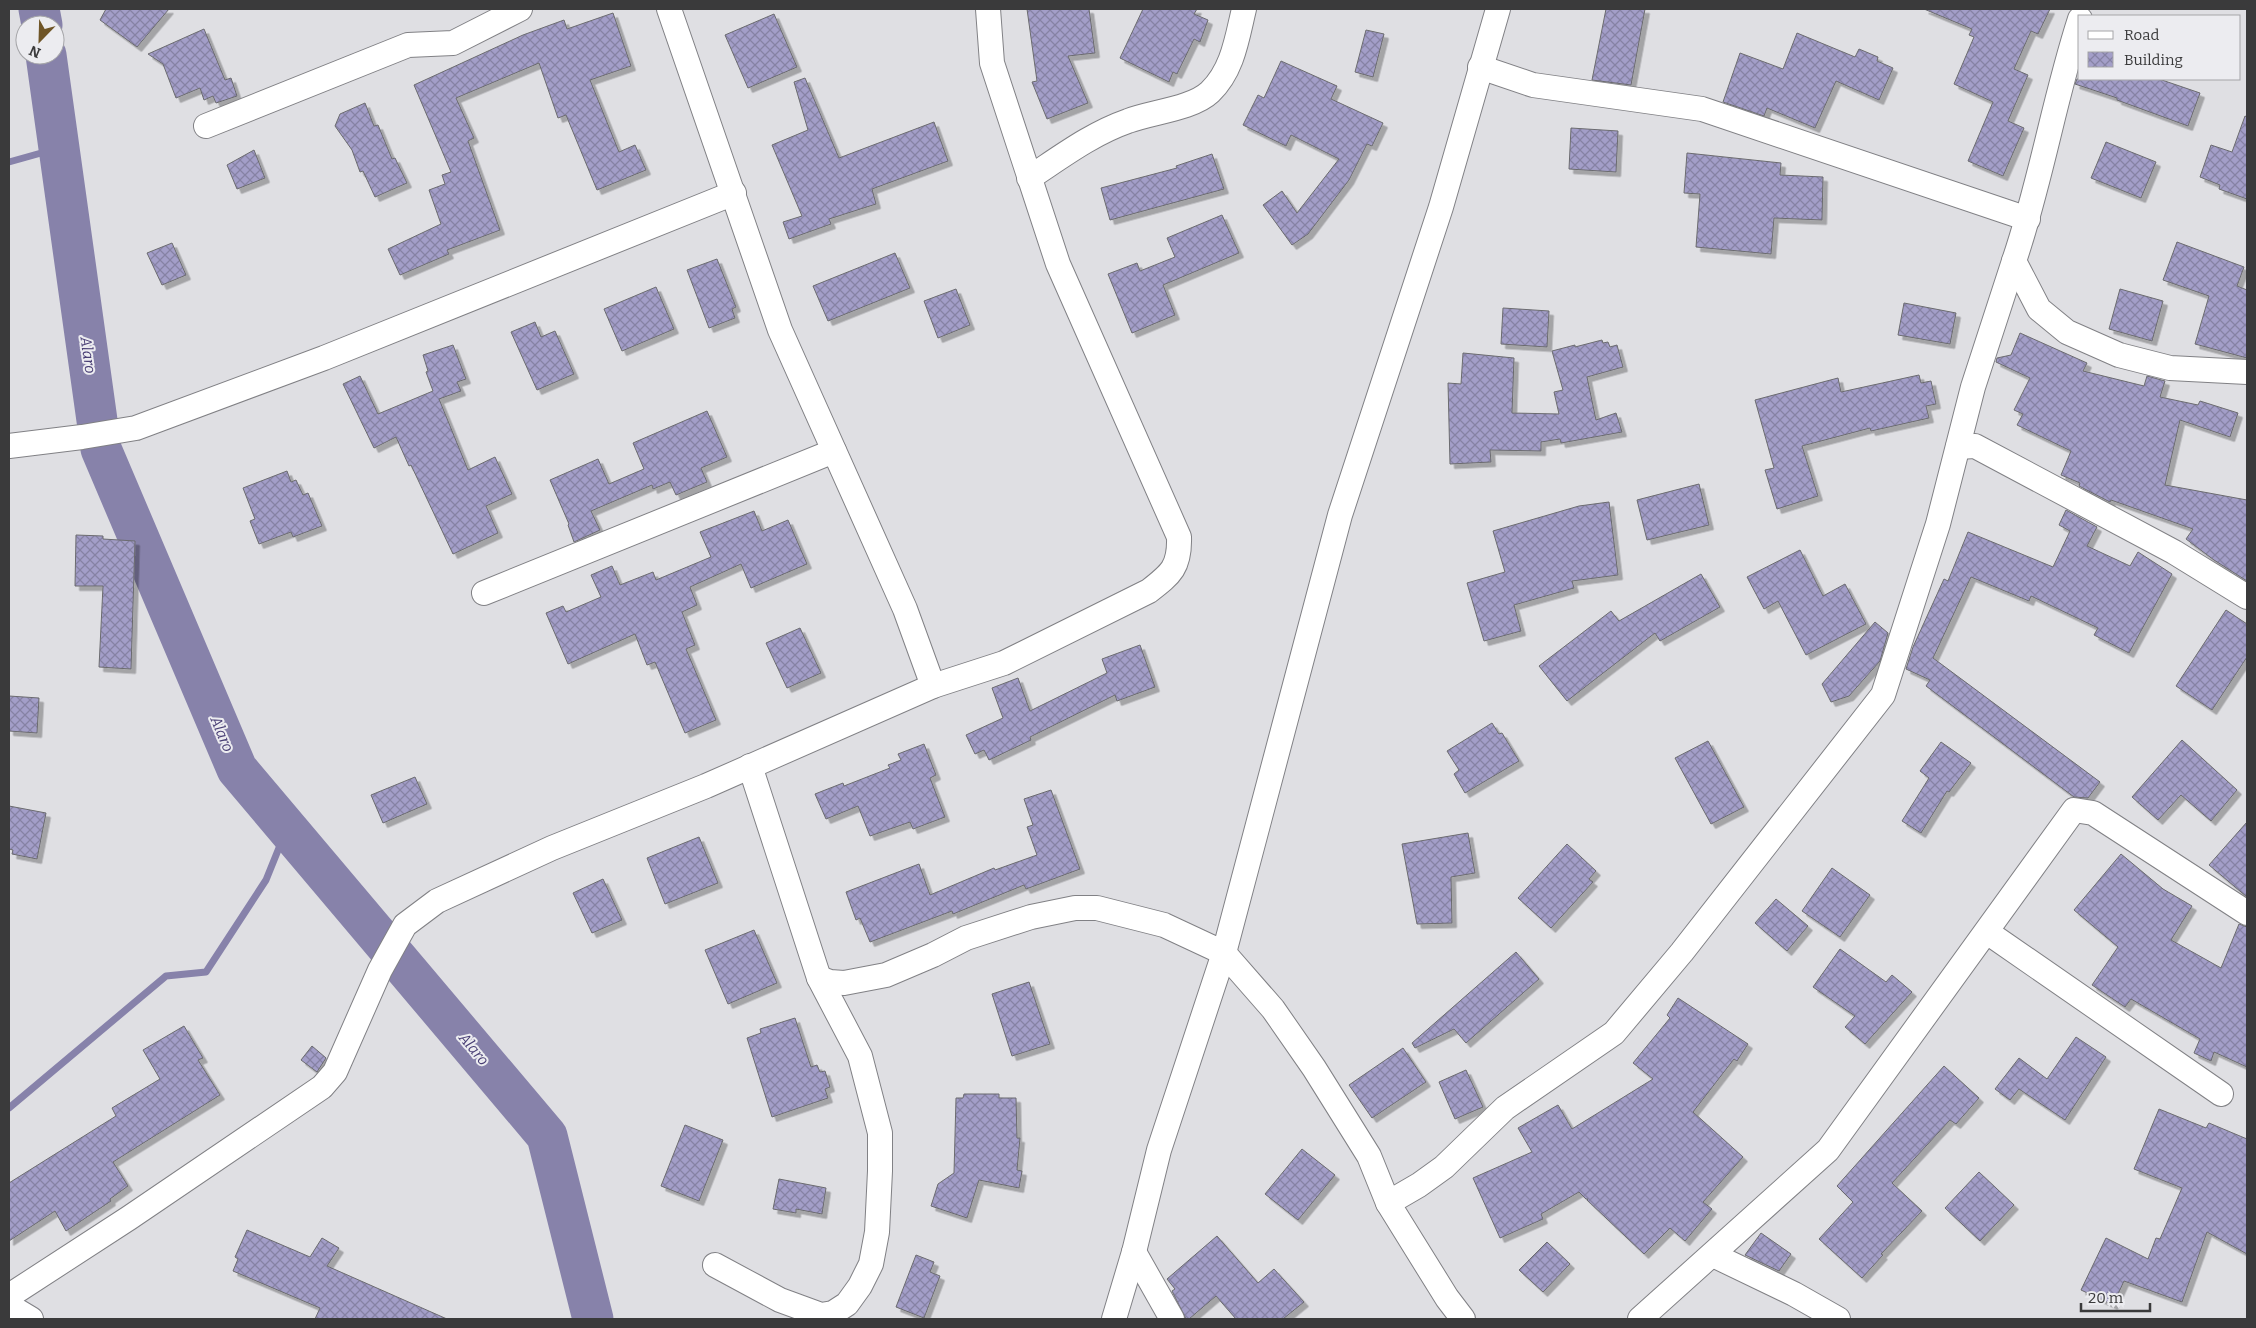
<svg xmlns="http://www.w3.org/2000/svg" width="2256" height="1328" viewBox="0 0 2256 1328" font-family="Bitter,serif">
  <defs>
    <pattern id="building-cross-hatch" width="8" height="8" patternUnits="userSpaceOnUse" patternTransform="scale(1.25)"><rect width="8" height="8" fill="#a39ec8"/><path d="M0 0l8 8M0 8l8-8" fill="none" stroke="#8682a4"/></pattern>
    <filter id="shadow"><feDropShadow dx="4.5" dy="4.5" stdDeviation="0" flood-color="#0004"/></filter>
  </defs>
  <rect width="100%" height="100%" fill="#dfdfe3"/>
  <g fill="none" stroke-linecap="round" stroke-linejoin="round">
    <!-- stream -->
    <g stroke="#8782aa" stroke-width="7">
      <path d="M9,162l50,-14"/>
      <path d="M9,1108l157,-132 40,-4 60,-92 21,-52"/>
    </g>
    <!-- river -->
    <g stroke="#8782aa" stroke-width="41">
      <path d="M39,9l3,16"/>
      <path d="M46,55l55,394 136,320 310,367 46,183"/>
    </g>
  </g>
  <!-- building -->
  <g fill="url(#building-cross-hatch)" stroke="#6b6b6f" filter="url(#shadow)">
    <path d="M106,9h63l-32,38 -37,-27z"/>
    <path d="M1027,9h62l6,44 -27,3 20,47 -41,16 -15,-37 5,-1z"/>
    <path d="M1143,9h54l-3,5 14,6 -8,22 -6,-3 -17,35 -4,-2 -4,10 -49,-24z"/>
    <path d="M1606,9h39l-14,76 -39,-5z"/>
    <path d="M1924,9h126l-12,25 -7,-3 -17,38 14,6 -20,46 16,7 -21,48 -35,-15 25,-59 -39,-18 20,-47 -5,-2 3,-6z"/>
    <path d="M613,13l18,53 -41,14 29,72 16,-7 11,25 -49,20 -31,-75 -8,3 -19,-55 -83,35 18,40 -6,3 32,89 -53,20 2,4 -49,21 -12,-26 53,-25 -12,-34 16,-6 -3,-9 9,-3 -37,-87 109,-50 41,-15 3,9z"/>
    <path d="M774,14l23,53 -49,21 -23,-53z"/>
    <path d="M204,29l21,51 6,-2 6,18 -21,7 -3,-7 -9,4 -4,-12 -24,10 -13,-34 -15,-10z"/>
    <path d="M1366,30l18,4 -11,43 -18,-5z"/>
    <path d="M1797,33l58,24 4,-8 19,8 -1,4 16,7 -14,32 -43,-19 -21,47 -48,-20 -3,8 -41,-14 17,-49 43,16z"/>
    <path d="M1281,61l56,25 -6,13 52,24 -11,23 -5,-2 -18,36 -41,54 -16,11 -29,-40 19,-14 15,22 42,-54 -48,-24 -5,11 -43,-21 15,-30 6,3z"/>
    <path d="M805,78l34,80 95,-36 14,39 -76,28 4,15 -47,15 2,5 -42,15 -6,-17 19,-6 -30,-71 36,-15 -14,-48z"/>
    <path d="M2077,79h82l41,14 -12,33 -71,-26v-2l-42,-14z"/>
    <path d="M365,103l9,23 4,-1 14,34 3,-1 12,25 -32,14 -12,-26 -3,1 -8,-22 -17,-24 5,-12z"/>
    <path d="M2245,116l2,1v82l-28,-10 1,-4 -20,-8 11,-32 21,7z"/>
    <path d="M1571,128l47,3 -2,41 -47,-3z"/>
    <path d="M2106,142l50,20 -15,36 -50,-20z"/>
    <path d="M254,150l11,28 -28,11 -10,-24z"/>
    <path d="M1687,153l94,10 -1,12 43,2 -1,43 -48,-2 -3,36 -75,-7 4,-53 -16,-1z"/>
    <path d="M1212,154l12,35 -114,31 -9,-32 76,-20 -1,-2z"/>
    <path d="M1222,215l17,38 -76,32 12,30 -43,18 -24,-59 29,-11 3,8 35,-14 -8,-19z"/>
    <path d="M2177,242l67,25 -7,19 10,4v68l-52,-14 14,-48 -46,-16z"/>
    <path d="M172,243l14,32 -24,10 -15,-32z"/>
    <path d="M895,253l15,35 -82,33 -15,-35z"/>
    <path d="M717,259l19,48 -4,2 3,9 -26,10 -22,-58z"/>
    <path d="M656,287l18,42 -52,22 -18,-42z"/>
    <path d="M956,289l14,36 -32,13 -14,-37z"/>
    <path d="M2120,289l43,12 -11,40 -43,-12z"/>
    <path d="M1904,303l52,10 -6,31 -52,-9z"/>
    <path d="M1503,308l46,3 -2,36 -46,-3z"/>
    <path d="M535,322l6,15 14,-6 19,43 -37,16 -26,-58z"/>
    <path d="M2020,333l67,30 -4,8 61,15 3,-10 18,5 -5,16 38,8 2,-4 38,12 -8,24 -50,-17 -15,65 82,15v81l-33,-21 -28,-21 7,-10 -82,-29 -1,2 -31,-16 1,-3 -19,-8 10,-24 -54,-26 6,-11 -9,-4 16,-32 -34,-16 1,-4 14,-3z"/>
    <path d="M1602,340l1,3 5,-1 2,5 7,-2 6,22 -36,10 9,43 20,-7 6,19 -61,11 -1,-4 -19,3v9l-51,-1 1,12 -41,2 -2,-81 13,1 2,-31 51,5 -2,55 47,1 -5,-22 9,-2 -11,-39 23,-6v2z"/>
    <path d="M453,345l13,34 -9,3 4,9 -22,8 29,71 27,-13 17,37 -26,12 12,27 -45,21 -42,-89 -2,1 -13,-29 -22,11 -31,-64 17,-8 18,38 55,-23 -7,-19 2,-1 -5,-16z"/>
    <path d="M1919,375l2,8 10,-2 5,23 -10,2 3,12 -58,13 -1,-3 -68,18 16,50 -41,13 -12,-39 9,-2 -19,-68 83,-22 3,14z"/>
    <path d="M707,411l20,46 -26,11 6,14 -31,13 -6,-13 -17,7 -1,-4 -61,26 9,19 -26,12 -6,-17 1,-1 -19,-44 48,-21 11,25 35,-15 -11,-26z"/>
    <path d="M287,471l4,11 5,-2 7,15 5,-2 14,33 -29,11 -2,-5 -32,12 -9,-23 5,-2 -12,-31z"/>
    <path d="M1699,484l10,41 -62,15 -10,-40z"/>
    <path d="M1609,502l9,73 -46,6 2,7 -60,17 7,26 -37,10 -17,-58 38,-11 -12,-41 86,-25z"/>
    <path d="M2066,510l31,17 -10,19 43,20 8,-14 34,22 -43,79 -35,-18 4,-7 -67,-32 -2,5 -58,-24 -38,81 167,124 -12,16 -14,-1 -148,-111 4,-6 -24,-11 7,-22 31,-68 4,2 20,-49 85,35 17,-36 -11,-6z"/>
    <path d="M754,511l8,20 26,-11 19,44 -56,24 -10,-24 -51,23 7,18 -15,7 13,33 -9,4 30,71 -31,13 -30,-71 -8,3 -12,-31 -67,30 -22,-51 17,-7 3,6 35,-15 -10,-22 21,-9 8,19 33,-13 3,8 55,-23 -11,-25z"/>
    <path d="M76,535l27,1v3l32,2 -4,128 -32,-2 4,-81h-28z"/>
    <path d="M1800,550l23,46 22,-12 21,40 -60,31 -28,-54 -14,8 -17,-32z"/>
    <path d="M1701,574l19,33 -60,34 -5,-8 -88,68 -28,-35 72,-55 8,10z"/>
    <path d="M2226,610l21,14v33l-35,53 -36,-24z"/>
    <path d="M1875,622l13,11 -8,28 -31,35 -18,6 -9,-18z"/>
    <path d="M800,628l21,45 -34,15 -21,-45z"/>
    <path d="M1140,645l15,42 -38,14 -2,-6 -85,42 1,3 -42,20 -5,-10 -9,4 -9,-19 37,-17 -11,-30 26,-10 12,33 77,-38 -5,-14z"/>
    <path d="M9,696l30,2 -2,35 -28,-2z"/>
    <path d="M1492,723l7,11 3,-1 17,28 -54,32 -11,-19 5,-4 -12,-19z"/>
    <path d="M2182,740l55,50 -26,31 -30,-26 -23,25 -26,-23z"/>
    <path d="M1708,741l36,66 -33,17 -36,-66z"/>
    <path d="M1941,742l30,21 -22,29 -2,-1 -26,42 -19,-12 27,-43 -9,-7z"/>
    <path d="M924,744l12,31 -6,3 15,39 -32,12 -3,-7 -40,14 -12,-30 -32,13 -11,-25 28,-11 1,3 46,-18 -2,-3 13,-5 -3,-6z"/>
    <path d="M415,777l12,27 -44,19 -12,-28z"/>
    <path d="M1051,790l29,79 -54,20 -2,-4 -71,29 -1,-3 -82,31 -10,-24 -4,2 -10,-28 73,-28 11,31 64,-27 1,2 42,-15 -10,-28 6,-2 -9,-26z"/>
    <path d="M9,806l37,7 -9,46 -25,-5 1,-4 -4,-1z"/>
    <path d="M2247,822v75l-38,-32z"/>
    <path d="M1468,833l7,40 -24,4 1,46 -35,1 -15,-80z"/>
    <path d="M699,837l19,46 -53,21 -18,-46z"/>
    <path d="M1567,844l29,27 -7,8 4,3 -42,46 -33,-30z"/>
    <path d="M2121,854l42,35 29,17 -21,34 50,28 18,-44 8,3v140l-33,-15 -3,9 -17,-8 6,-14 -69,-40 -6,8 -33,-22 26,-38 -44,-37z"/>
    <path d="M1832,868l38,27 -30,42 -38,-26z"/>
    <path d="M603,879l19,41 -30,13 -19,-40z"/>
    <path d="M1776,899l32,27 -21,25 -32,-28z"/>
    <path d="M754,930l23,53 -49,21 -23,-54z"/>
    <path d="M1840,949l46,33 6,-7 20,17 -47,52 -20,-17 10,-11 -42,-29z"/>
    <path d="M1516,952l23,27 -73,64 -12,-14 -39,19 -3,-5z"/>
    <path d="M1029,982l21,62 -38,12 -20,-62z"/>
    <path d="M1678,998l70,46 -11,17 -3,-2 -41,53 50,45 -40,45 9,7 -27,32 -15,-13 -26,26 -57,-54 1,-1h-2l-7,-7 -38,22 2,5 -43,19 -27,-60 59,-26 -14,-24 40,-23 14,24 81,-50 -20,-16 37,-45 -3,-3z"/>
    <path d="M795,1018l16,49 6,-2 3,7 5,-1 5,16 -5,2 3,9 -56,19 -25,-79 14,-5 -1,-4z"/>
    <path d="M184,1026l19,32 -5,2 22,35 -107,67 15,24 -18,13 1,2 -45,30 -11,-20 -46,30v-58l107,-67 -4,-8 48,-29 -17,-29z"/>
    <path d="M2076,1037l30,20 -41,63 -46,-31 -9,11 -15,-11 24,-31 28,21z"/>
    <path d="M312,1046l14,12 -9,14 -16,-12z"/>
    <path d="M1403,1048l23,34 -54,36 -23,-33z"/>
    <path d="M1944,1066l35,32 -23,26 -6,-4 -58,63 30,28 -41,43 2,1 -21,23 -43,-39 34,-37 -16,-16z"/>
    <path d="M1466,1070l17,37 -28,12 -16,-37z"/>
    <path d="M964,1094h35v4h17l1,40h3l-3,32 5,1 -3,17 -40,-8 -12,38 -36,-12 7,-22 16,-11 2,-75h7z"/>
    <path d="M2159,1109l47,19 3,-5 38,16v115l-40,-22 -25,70 -58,-21 -11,24 -32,-15 25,-52 42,21 8,-21 4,1 22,-51 -48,-19z"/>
    <path d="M685,1125l38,15 -24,61 -38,-15z"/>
    <path d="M1302,1149l33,26 -37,45 -33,-26z"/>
    <path d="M1979,1172l35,33 -34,36 -35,-33z"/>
    <path d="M779,1179l47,9 -4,26 -26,-5v4l-23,-4z"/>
    <path d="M247,1230l63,27 12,-19 17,10 -12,18 120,53h-132l5,-11 -87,-37 5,-12 -3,-2z"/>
    <path d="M1761,1233l30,21 -12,17 -34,-16z"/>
    <path d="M1217,1236l41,47 16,-14 30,33 -21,17h-47l-20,-23 -27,23h-3l-14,-28 3,-2 -8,-10z"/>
    <path d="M1547,1242l23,22 -27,28 -24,-22z"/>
    <path d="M916,1255l18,7 -4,10 10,4 -16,42 -28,-11z"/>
  </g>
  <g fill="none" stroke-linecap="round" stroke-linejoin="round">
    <!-- minor casing -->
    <g stroke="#818185" stroke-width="26">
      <g id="minor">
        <path d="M669,9l111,321 125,279 28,77"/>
        <path d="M2080,19c-26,80 -39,163 -66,242l25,48 28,23 52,23 51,13 77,4"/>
        <path d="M1480,67l53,18 169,24 326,110"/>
        <path d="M206,126l202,-81 45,-2 67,-34"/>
        <path d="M1029,178c32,-21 62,-44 99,-57 23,-9 64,-12 82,-29 23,-22 27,-54 34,-83"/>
        <path d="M9,446l73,-9 54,-9 188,-70 410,-165"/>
        <path d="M1958,447l17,-1 199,106 73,45"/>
        <path d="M484,593l350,-142"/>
        <path d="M1987,932l234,162"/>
        <path d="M819,978l11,4 14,1 42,-8 47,-20 33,-17 65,-21 44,-9h22l67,17 60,28 49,56 41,59 55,88 19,47 59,95 16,21"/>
        <path d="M1388,1203l31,-18 25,-18 61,-59 109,-75 68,-81 201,-257 55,-171 35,-137 41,-126"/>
        <path d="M1134,1252l38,67"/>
        <path d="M1713,1255l81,39 44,25"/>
        <path d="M715,1265l65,35 41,15 12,-2 14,-9 13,-18 11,-22 6,-32 3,-61v-38l-20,-77 -41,-78 -69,-212"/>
        <path d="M9,1296l120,-78 193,-131 13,-15 45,-102 25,-45 32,-24 115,-53 154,-62 227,-100 71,-23 145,-72c22,-17 31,-24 30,-54l-121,-273 -66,-201 -4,-54"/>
        <path d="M9,1302l7,8 15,9"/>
        <path d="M1114,1319l20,-67 25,-102 65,-197 116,-438 101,-308 57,-198"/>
        <path d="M1640,1319l188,-169 246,-340 19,3 154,100"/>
      </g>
    </g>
    <!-- minor -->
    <use href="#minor" stroke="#fff" stroke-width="24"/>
  </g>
  <g text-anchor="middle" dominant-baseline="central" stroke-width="4" stroke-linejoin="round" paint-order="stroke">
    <!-- water labels -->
    <g font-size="15" font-style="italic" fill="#483e74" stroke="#ececf0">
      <text transform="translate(88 355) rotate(82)">Alaro</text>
      <text transform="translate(222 734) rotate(67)">Alaro</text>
      <text transform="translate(474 1049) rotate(50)">Alaro</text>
    </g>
  </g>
  <!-- border -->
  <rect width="2256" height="1328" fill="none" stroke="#3a3a3b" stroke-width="20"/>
  <!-- legend -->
  <rect x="2078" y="15" width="162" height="65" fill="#ececf0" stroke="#a5a5a8"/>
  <rect x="2088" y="31" width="25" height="8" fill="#ffffff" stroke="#a5a5a8"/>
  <text x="2124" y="40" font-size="15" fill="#3a3a3b">Road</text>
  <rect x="2088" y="52" width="25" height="15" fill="url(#building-cross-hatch)" stroke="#a5a5a8"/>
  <text x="2124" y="65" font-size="15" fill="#3a3a3b">Building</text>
  <!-- north arrow -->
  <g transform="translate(40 40) rotate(203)"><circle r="24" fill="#ececf0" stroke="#a5a5a8"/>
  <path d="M0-4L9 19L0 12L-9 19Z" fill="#6f5527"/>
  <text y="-8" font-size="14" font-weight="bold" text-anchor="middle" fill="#3a3a3b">N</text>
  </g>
  <!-- scale -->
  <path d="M2081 1303v8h69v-8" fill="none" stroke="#3a3a3b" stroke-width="2.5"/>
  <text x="2088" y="1303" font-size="15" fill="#3a3a3b" stroke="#ececf0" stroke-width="4" paint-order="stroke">20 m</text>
</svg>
